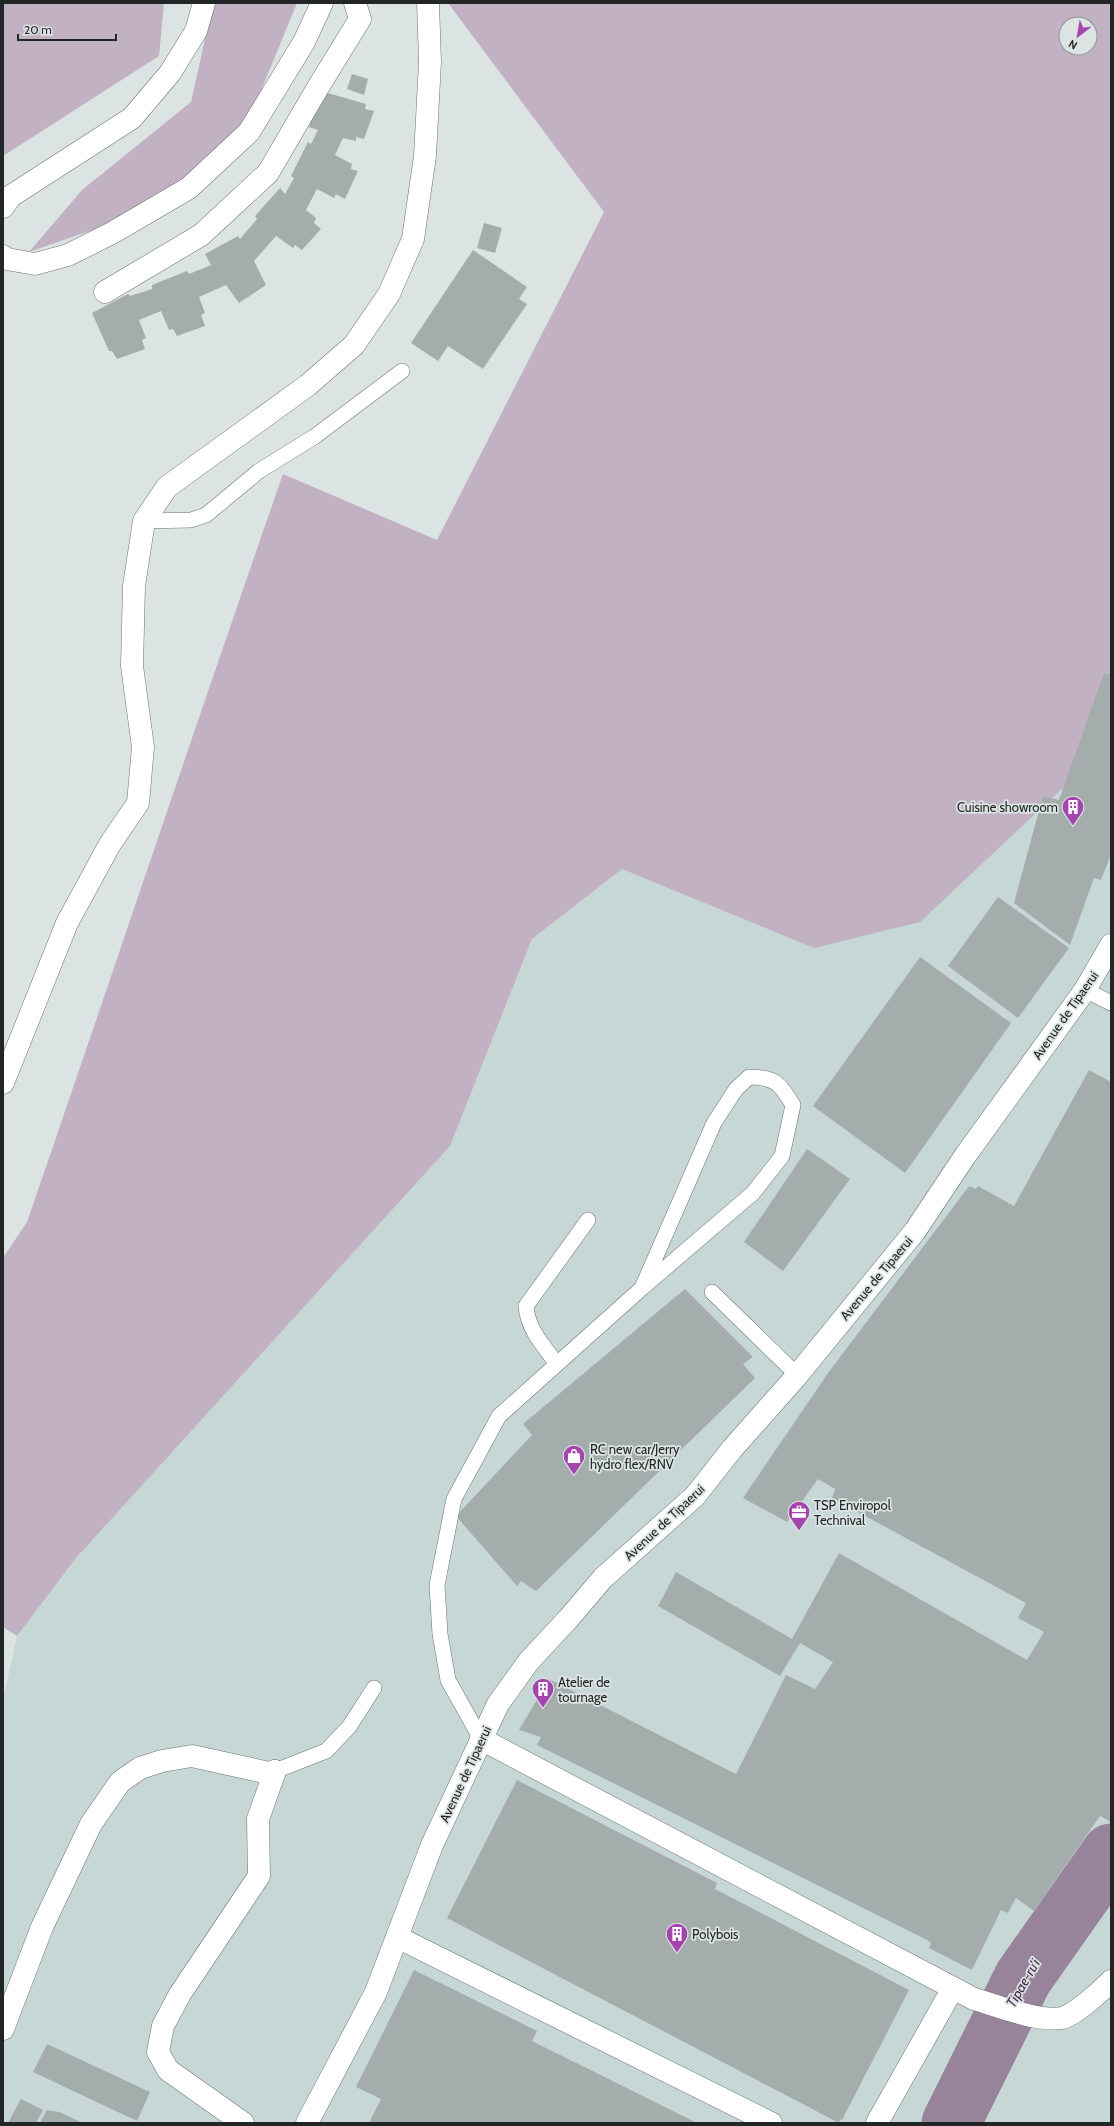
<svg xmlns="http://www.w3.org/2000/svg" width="1114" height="2126" viewBox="0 0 1114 2126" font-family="Cabin,sans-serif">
  <rect width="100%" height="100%" fill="#dce4e3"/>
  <!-- built -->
  <path fill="#c6d7d6" d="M1111,706v1417h-1108v-423l14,-64 59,-78 374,-412 82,-207 90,-70 192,79z"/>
  <!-- green -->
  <g fill="#c2b0c3" fill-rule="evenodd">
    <path d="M3,3h161l-5,53 -156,100z"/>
    <path d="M213,3h84l-48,117 -96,89 -124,43 53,-62 109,-88z"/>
    <path d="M448,3h663v703l-13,49 -178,167 -106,26 -192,-79 -90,70 -82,207 -374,412 -59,78 -14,-9v-369l24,-36c86,-249 169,-499 256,-748l154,66 167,-328zM1066,24h24v24h-24z"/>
  </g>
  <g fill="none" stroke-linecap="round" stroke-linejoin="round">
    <!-- river -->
    <path stroke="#98849a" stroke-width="59" d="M951,2123l72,-145 88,-125"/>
  </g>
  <!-- building -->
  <g fill="#a5adac">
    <path d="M352,74l16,5 -4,16 -17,-6z"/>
    <path d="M321,91l45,13 -1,5 9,2 -10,28 -8,-2v4l-13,-3 -8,17 17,9 -1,5 7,2 -13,28 -9,-5 -2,4 -17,-9 -11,21 10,8 -2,5 7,6 -19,21 -7,-5 -2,3 -17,-12 -22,25 12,24 -27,18 -13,-18 -27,12 6,16 -4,2 4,11 -28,10 -4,-7 -4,1 -8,-19 -22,9 7,18 -4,2 3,9 -28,10 -5,-8h-3l-17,-38 36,-19 2,2 22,-7v-4l35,-14 2,3 22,-9 -6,-11 33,-18 2,3 17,-20 -2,-3 25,-28 5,6 9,-16 -3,-2 17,-34 3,2 7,-14 -9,-3z"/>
    <path d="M484,223l18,5 -7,25 -18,-5z"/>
    <path d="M473,250l54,37 -8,12 8,5 -44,65 -35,-23 -10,15 -27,-18z"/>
    <path d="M1104,673l7,2v179l-10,26 -7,-2 -24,67 -56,-42 29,-107 16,4z"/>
    <path d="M998,897l71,51 -51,70 -70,-52z"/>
    <path d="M920,957l91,66 -106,150 -92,-67z"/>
    <path d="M1089,1070l22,12v740l-11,-6 -66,95 -18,-13 -8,15 -7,-3 -29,60 -43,-22 2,-5 -4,-3 -390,-195 4,-8 -22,-7 30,-51 187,95 50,-99 29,14 18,-27 -33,-19 -20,33 -122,-70 18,-34 116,67 47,-86 188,107 17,-28 -26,-14 8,-15 -194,-105 3,-9 -17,-10 -31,43 -44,-24 85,-125 141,-187 7,3 2,-3 36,20z"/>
    <path d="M807,1149l43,30 -67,92 -39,-29z"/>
    <path d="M685,1289l68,68 -10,7 12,14 -219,213 -15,-10 -4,5 -61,-70 76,-81 -9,-11z"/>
    <path d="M517,1780l200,103 -2,6 194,101 -67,130 -2,-1 -1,4 -392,-205z"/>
    <path d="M414,1970l123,61 -5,10 165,82h-328l12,-24 -25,-12z"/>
    <path d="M47,2044l103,48 -13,29 -104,-49z"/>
    <path d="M21,2099l22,11 -7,13h-28z"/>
    <path d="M47,2110l12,2 24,11h-43z"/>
  </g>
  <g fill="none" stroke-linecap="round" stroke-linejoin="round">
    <!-- lane casing -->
    <g stroke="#6c7372" stroke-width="16">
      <g id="lane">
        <path d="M144,521l47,-1 15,-5 53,-44 55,-34 88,-66"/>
        <path d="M1085,990l26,13"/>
        <path d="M712,1292l85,83"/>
        <path d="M557,1364c-14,-19 -29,-34 -31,-58l62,-86"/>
        <path d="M481,1739l-33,-59 -8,-46 -3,-49 17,-86 45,-83 143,-128 111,-95 29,-37 11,-51c-13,-21 -17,-28 -44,-28l-13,12 -22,34 -72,165"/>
        <path d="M275,1771l51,-20 23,-24 25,-39"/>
      </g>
    </g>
    <!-- street casing -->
    <g stroke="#6c7372" stroke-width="23">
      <g id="street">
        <path d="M3,207l8,-11 121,-78 38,-45 26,-42 8,-28"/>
        <path d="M3,256l4,3 28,5 33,-9 44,-22 77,-45 60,-56 55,-90 18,-39"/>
        <path d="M105,292l96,-57 67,-62 49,-84 43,-70 -5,-16"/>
        <path d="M3,1083l64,-160 43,-79 28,-41 5,-56 -11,-81 2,-80 10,-65 23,-34 141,-102 46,-40 35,-51 24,-55 12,-83 5,-94 -2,-59"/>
        <path d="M481,1739l493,260c25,7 63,23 88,19 13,-3 39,-27 49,-37"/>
        <path d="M397,1937l374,186"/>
        <path d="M3,2029l39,-102 49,-103 29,-42 20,-14 22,-7 30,-5 77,17 6,-2"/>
        <path d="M243,2123l-75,-53 -10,-18 5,-26 17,-32 79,-118 -1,-57 17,-48"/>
        <path d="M877,2123l76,-135"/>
      </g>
    </g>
    <!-- secondary casing -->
    <g stroke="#6c7372" stroke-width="23">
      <path id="secondary" d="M307,2123l69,-131 56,-147 66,-141 31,-43 40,-43 34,-40 92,-82 37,-47 63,-71 120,-147 50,-75 120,-166 26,-45"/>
    </g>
    <!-- lane -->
    <use href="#lane" stroke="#fff" stroke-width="15"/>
    <!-- street -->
    <use href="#street" stroke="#fff" stroke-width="22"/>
    <!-- secondary -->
    <use href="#secondary" stroke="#fff" stroke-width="22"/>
  </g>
  <!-- icons -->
  <defs>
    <g id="building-pin" transform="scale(1.15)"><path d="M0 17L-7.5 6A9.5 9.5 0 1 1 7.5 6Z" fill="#a445ae" stroke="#dce4e3"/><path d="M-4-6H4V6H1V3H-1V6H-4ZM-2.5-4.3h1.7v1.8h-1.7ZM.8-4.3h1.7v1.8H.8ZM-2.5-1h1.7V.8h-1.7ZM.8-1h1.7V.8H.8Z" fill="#fff"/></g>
    <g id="shop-pin" transform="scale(1.15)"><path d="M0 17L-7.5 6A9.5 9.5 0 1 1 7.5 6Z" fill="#a445ae" stroke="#dce4e3"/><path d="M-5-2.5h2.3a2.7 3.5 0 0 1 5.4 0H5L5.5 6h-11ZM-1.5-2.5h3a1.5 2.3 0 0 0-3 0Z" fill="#fff"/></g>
    <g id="office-pin" transform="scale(1.15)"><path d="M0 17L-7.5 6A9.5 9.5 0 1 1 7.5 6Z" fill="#a445ae" stroke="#dce4e3"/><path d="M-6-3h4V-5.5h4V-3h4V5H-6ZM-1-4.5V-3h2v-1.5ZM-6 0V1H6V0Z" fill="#fff"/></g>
  </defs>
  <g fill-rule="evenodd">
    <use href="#building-pin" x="1073" y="807"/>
    <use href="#shop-pin" x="574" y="1456"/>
    <use href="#office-pin" x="799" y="1512"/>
    <use href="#building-pin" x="543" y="1689"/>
    <use href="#building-pin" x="677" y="1934"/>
  </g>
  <g text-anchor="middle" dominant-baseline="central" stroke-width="3.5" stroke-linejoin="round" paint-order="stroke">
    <!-- poi labels -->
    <g font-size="13" fill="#232626" stroke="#dce4e3" text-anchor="start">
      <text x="1058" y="807" text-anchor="end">Cuisine showroom</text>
      <text x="590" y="1449">RC new car/Jerry<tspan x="590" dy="15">hydro flex/RNV</tspan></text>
      <text x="814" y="1505">TSP Enviropol<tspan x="814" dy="15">Technival</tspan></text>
      <text x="558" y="1682">Atelier de<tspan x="558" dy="15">tournage</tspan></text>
      <text x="692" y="1934">Polybois</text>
    </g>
    <!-- street labels -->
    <g font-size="13" fill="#232626" stroke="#dce4e3">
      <text transform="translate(1065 1015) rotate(-55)">Avenue de Tipaerui</text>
      <text transform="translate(876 1278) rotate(-50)">Avenue de Tipaerui</text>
      <text transform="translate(664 1522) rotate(-43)">Avenue de Tipaerui</text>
      <text transform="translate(465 1774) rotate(-65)">Avenue de Tipaerui</text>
    </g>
    <!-- water labels -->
    <g font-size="14" font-style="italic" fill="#4a2b4d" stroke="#dce4e3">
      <text transform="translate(1023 1983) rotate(-60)">Tipae-ru’i</text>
    </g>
  </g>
  <!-- border -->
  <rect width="1114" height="2126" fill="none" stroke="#232626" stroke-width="8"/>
  <!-- north arrow -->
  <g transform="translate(1078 36) rotate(211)"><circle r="19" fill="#dce4e3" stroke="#929897"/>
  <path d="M0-3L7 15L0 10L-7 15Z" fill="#a445ae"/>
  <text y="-6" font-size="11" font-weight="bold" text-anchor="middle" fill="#232626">N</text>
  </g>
  <!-- scale -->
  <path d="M18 34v6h98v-6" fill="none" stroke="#232626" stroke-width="2"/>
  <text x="24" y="34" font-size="12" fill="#232626" stroke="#dce4e3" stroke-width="3" paint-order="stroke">20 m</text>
</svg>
